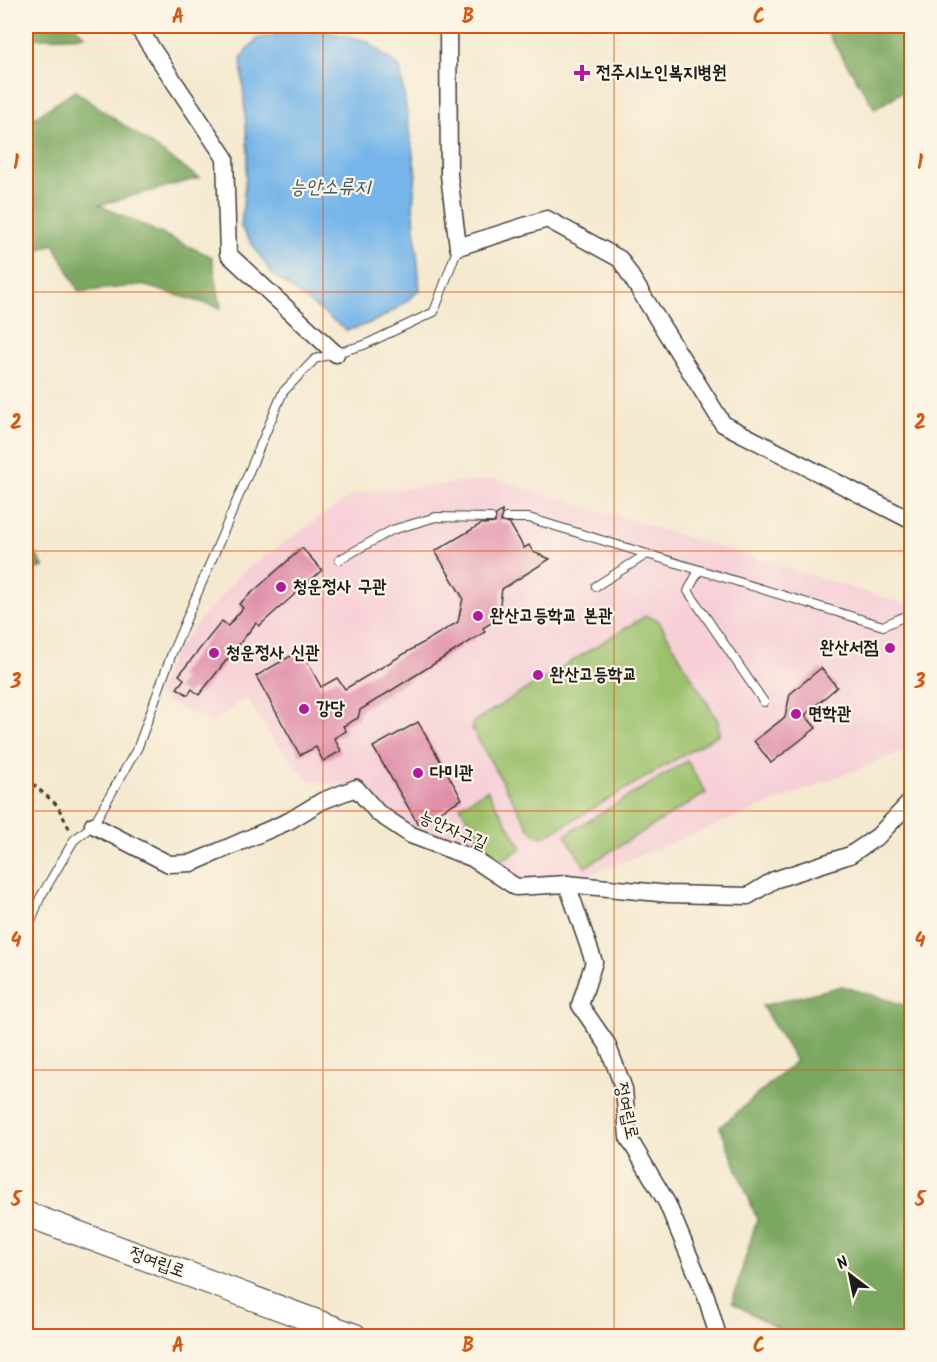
<svg xmlns="http://www.w3.org/2000/svg" width="937" height="1362" viewBox="0 0 937 1362" font-family="Kalam,'Poor Story',sans-serif">
  <rect width="100%" height="100%" fill="#fcf5e5"/>
  <filter id="ink" filterUnits="userSpaceOnUse"><feTurbulence type="fractalNoise" baseFrequency=".0167" numOctaves="2"/><feDisplacementMap in="SourceGraphic" scale="12" xChannelSelector="R" yChannelSelector="G"/><feConvolveMatrix kernelMatrix="1 2 1 2 8 2 1 2 1" color-interpolation-filters="sRGB"/></filter>
  <filter id="wash" filterUnits="userSpaceOnUse"><feTurbulence type="fractalNoise" baseFrequency=".008" numOctaves="4" result="noise"/><feDisplacementMap in="SourceGraphic" scale="24" xChannelSelector="R" yChannelSelector="G"/><feGaussianBlur stdDeviation="1.35" result="paint"/><feColorMatrix in="noise" values="0 0 0 0 0 0 0 0 0 0 0 0 0 0 0 0 0 1.4 0 .05"/><feComposite in="paint" operator="in"/></filter>
  <g filter="url(#wash)">
    <rect width="100%" height="100%" fill="#f5e9d0"/>
    <!-- built -->
    <path fill="#f6cfd7" d="M497,479l414,127v142l-344,136 -59,-2 -78,-40 -74,-54 -48,-8 -37,-43 -25,-40 -35,27 -54,-28 15,-43 69,-80 114,-80z"/>
    <!-- green -->
    <g fill="#9bc16c" stroke="#5c6e44" stroke-width="1.5">
      <path d="M645,616l13,4 60,101 1,13 -173,102 -6,1 -11,-9 -57,-99 1,-7z"/>
      <path d="M687,761l19,32 -121,74 -20,-32z"/>
      <path d="M487,790l35,58 -28,17 -34,-59z"/>
    </g>
    <!-- forest -->
    <g fill="#7ca760" stroke="#4c623e" stroke-width="1.5">
      <path d="M26,26h49l10,10 -59,3z"/>
      <path d="M823,26h88v60l-36,23z"/>
      <path d="M75,91l124,87 -100,27 113,52 9,51 -79,-23 -63,7 -25,-48 -28,10v-131z"/>
      <path d="M26,539l18,28 -18,5z"/>
      <path d="M842,986l69,21v329l-2,-2 -4,2h-114l-59,-33 25,-84 -37,-92 76,-66 -34,-55z"/>
    </g>
    <!-- water -->
    <path fill="#74b5e9" stroke="#486882" stroke-width="1.5" d="M309,28l58,13 33,27 16,106 -3,29 7,87c-22,19 -45,35 -74,40l-74,-56 -31,-47 7,-74 -7,-95 16,-19z"/>
    <g id="blocks">
      <!-- building -->
      <g fill="#e08eaa">
        <path d="M502,511l-1,11 9,2 14,24 5,-3 4,7 17,7 -48,30 -3,22 -5,10 -11,7 2,4 -125,78 -2,8 -15,8 3,5 -12,7 7,13 -18,10 -7,-14 -16,8 -44,-79 45,-26 20,37 16,-9 8,11 113,-67 5,-24 -28,-47 46,-27 14,-1 1,-8z"/>
        <path d="M302,548l20,22 -63,56 -3,-3 -57,72 -7,-6 -4,6 -11,-7 7,-9 -5,-4 43,-54 6,5 15,-18 -4,-4z"/>
        <path d="M821,668l16,19 -32,28 11,13 -45,35 -17,-22 31,-24 5,-23z"/>
        <path d="M418,722l44,77 -44,25 -45,-77z"/>
      </g>
    </g>
  </g>
  <g filter="url(#ink)">
    <use href="#blocks" fill-opacity="0" stroke="#3d3b37" stroke-width="1.5"/>
    <g fill="none" stroke-linecap="round" stroke-linejoin="round">
      <!-- lane casing -->
      <g stroke="#3d3b37" stroke-width="10">
        <g id="lane">
          <path d="M506,518h23l354,108 29,-13"/>
          <path d="M339,560l53,-30 44,-13 55,1"/>
          <path d="M699,570l-11,21 76,111"/>
          <path d="M596,586l51,-32"/>
          <path d="M26,922l5,-1 9,-23 34,-58 19,-15 45,-78 34,-94 111,-261 32,-33 49,-14 70,-33 24,-65"/>
        </g>
      </g>
      <!-- street casing -->
      <g stroke="#3d3b37" stroke-width="19">
        <g id="street">
          <path d="M137,26l88,132 3,96 108,100"/>
          <path d="M448,26l1,149 9,72 89,-28 73,40 103,165 189,97"/>
          <path d="M93,825l76,39 23,-1 97,-42 33,-20 34,-13 22,25 33,22 61,23 44,29 51,-3 102,10 79,2 26,-16 76,-25 28,-19 34,-36"/>
          <path d="M567,884l27,78 -14,43 27,39 17,45 4,48 39,66 39,93 12,40"/>
        </g>
      </g>
      <!-- secondary casing -->
      <g stroke="#3d3b37" stroke-width="26">
        <path id="secondary" d="M26,1214l329,122"/>
      </g>
      <!-- path -->
      <path stroke="#3d3b37" stroke-width="3" stroke-dasharray="4.5 4.5" stroke-linecap="butt" d="M26,778l31,27 13,25"/>
      <!-- lane -->
      <use href="#lane" stroke="#fff" stroke-width="8"/>
      <!-- street -->
      <use href="#street" stroke="#fff" stroke-width="16"/>
      <!-- secondary -->
      <use href="#secondary" stroke="#fff" stroke-width="24"/>
    </g>
  </g>
  <!-- grid -->
  <path fill="none" stroke="#de560d" stroke-width="1.5" stroke-opacity="0.55" d="M323,26v1310M614,26v1310M26,292h886M26,551h886M26,811h886M26,1070h886"/>
  <!-- markers -->
  <g fill="#b5179e" stroke="#fcf5e5" stroke-width="2">
    <path d="M579 64h6v6h6v6h-6v6h-6v-6h-6v-6h6z"/>
    <circle cx="281" cy="587" r="6"/>
    <circle cx="478" cy="616" r="6"/>
    <circle cx="890" cy="648" r="6"/>
    <circle cx="214" cy="653" r="6"/>
    <circle cx="538" cy="675" r="6"/>
    <circle cx="304" cy="709" r="6"/>
    <circle cx="796" cy="714" r="6"/>
    <circle cx="418" cy="773" r="6"/>
  </g>
  <g text-anchor="middle" dominant-baseline="central" stroke-width="4.5" stroke-linejoin="round" paint-order="stroke">
    <!-- poi labels -->
    <g font-size="18" font-weight="bold" fill="#1c1c1c" stroke="#fcf5e5" text-anchor="start">
      <text x="596" y="73">전주시노인복지병원</text>
      <text x="293" y="587">청운정사 구관</text>
      <text x="490" y="616">완산고등학교 본관</text>
      <text x="878" y="648" text-anchor="end">완산서점</text>
      <text x="226" y="653">청운정사 신관</text>
      <text x="550" y="675">완산고등학교</text>
      <text x="316" y="709">강당</text>
      <text x="808" y="714">면학관</text>
      <text x="430" y="773">다미관</text>
    </g>
    <!-- street labels -->
    <g font-size="18" fill="#1c1c1c" stroke="#fcf5e5">
      <text transform="translate(453 831) rotate(24)">능안자구길</text>
      <text transform="translate(626 1111) rotate(78)">정여립로</text>
      <text transform="translate(157 1263) rotate(20)">정여립로</text>
    </g>
    <!-- water labels -->
    <g font-size="20" font-style="italic" fill="#3f596e" stroke="#fcf5e5">
      <text x="330" y="188">능안소류지</text>
    </g>
  </g>
  <!-- margin -->
  <rect width="937" height="1362" fill="none" stroke="#fcf5e5" stroke-width="66"/>
  <!-- north arrow -->
  <g transform="translate(850 1275) rotate(328)" stroke="#fcf5e5" stroke-width="4.5" paint-order="stroke">
  <path d="M0-4.5L10 22L0 15L-10 22Z" fill="#1c1c1c"/>
  <text y="-9" font-size="16" font-weight="bold" text-anchor="middle" fill="#1c1c1c">N</text>
  </g>
  <rect x="33" y="33" width="871" height="1296" fill="none" stroke="#de560d" stroke-width="2"/>
  <g font-size="20" text-anchor="middle" font-weight="bold" fill="#de560d">
    <text x="178" y="23">A</text>
    <text x="468" y="23">B</text>
    <text x="759" y="23">C</text>
    <text x="16" y="169">1</text>
    <text x="920" y="169">1</text>
    <text x="16" y="429">2</text>
    <text x="920" y="429">2</text>
    <text x="16" y="688">3</text>
    <text x="920" y="688">3</text>
    <text x="16" y="947">4</text>
    <text x="920" y="947">4</text>
    <text x="16" y="1206">5</text>
    <text x="920" y="1206">5</text>
    <text x="178" y="1352">A</text>
    <text x="468" y="1352">B</text>
    <text x="759" y="1352">C</text>
  </g>
</svg>
